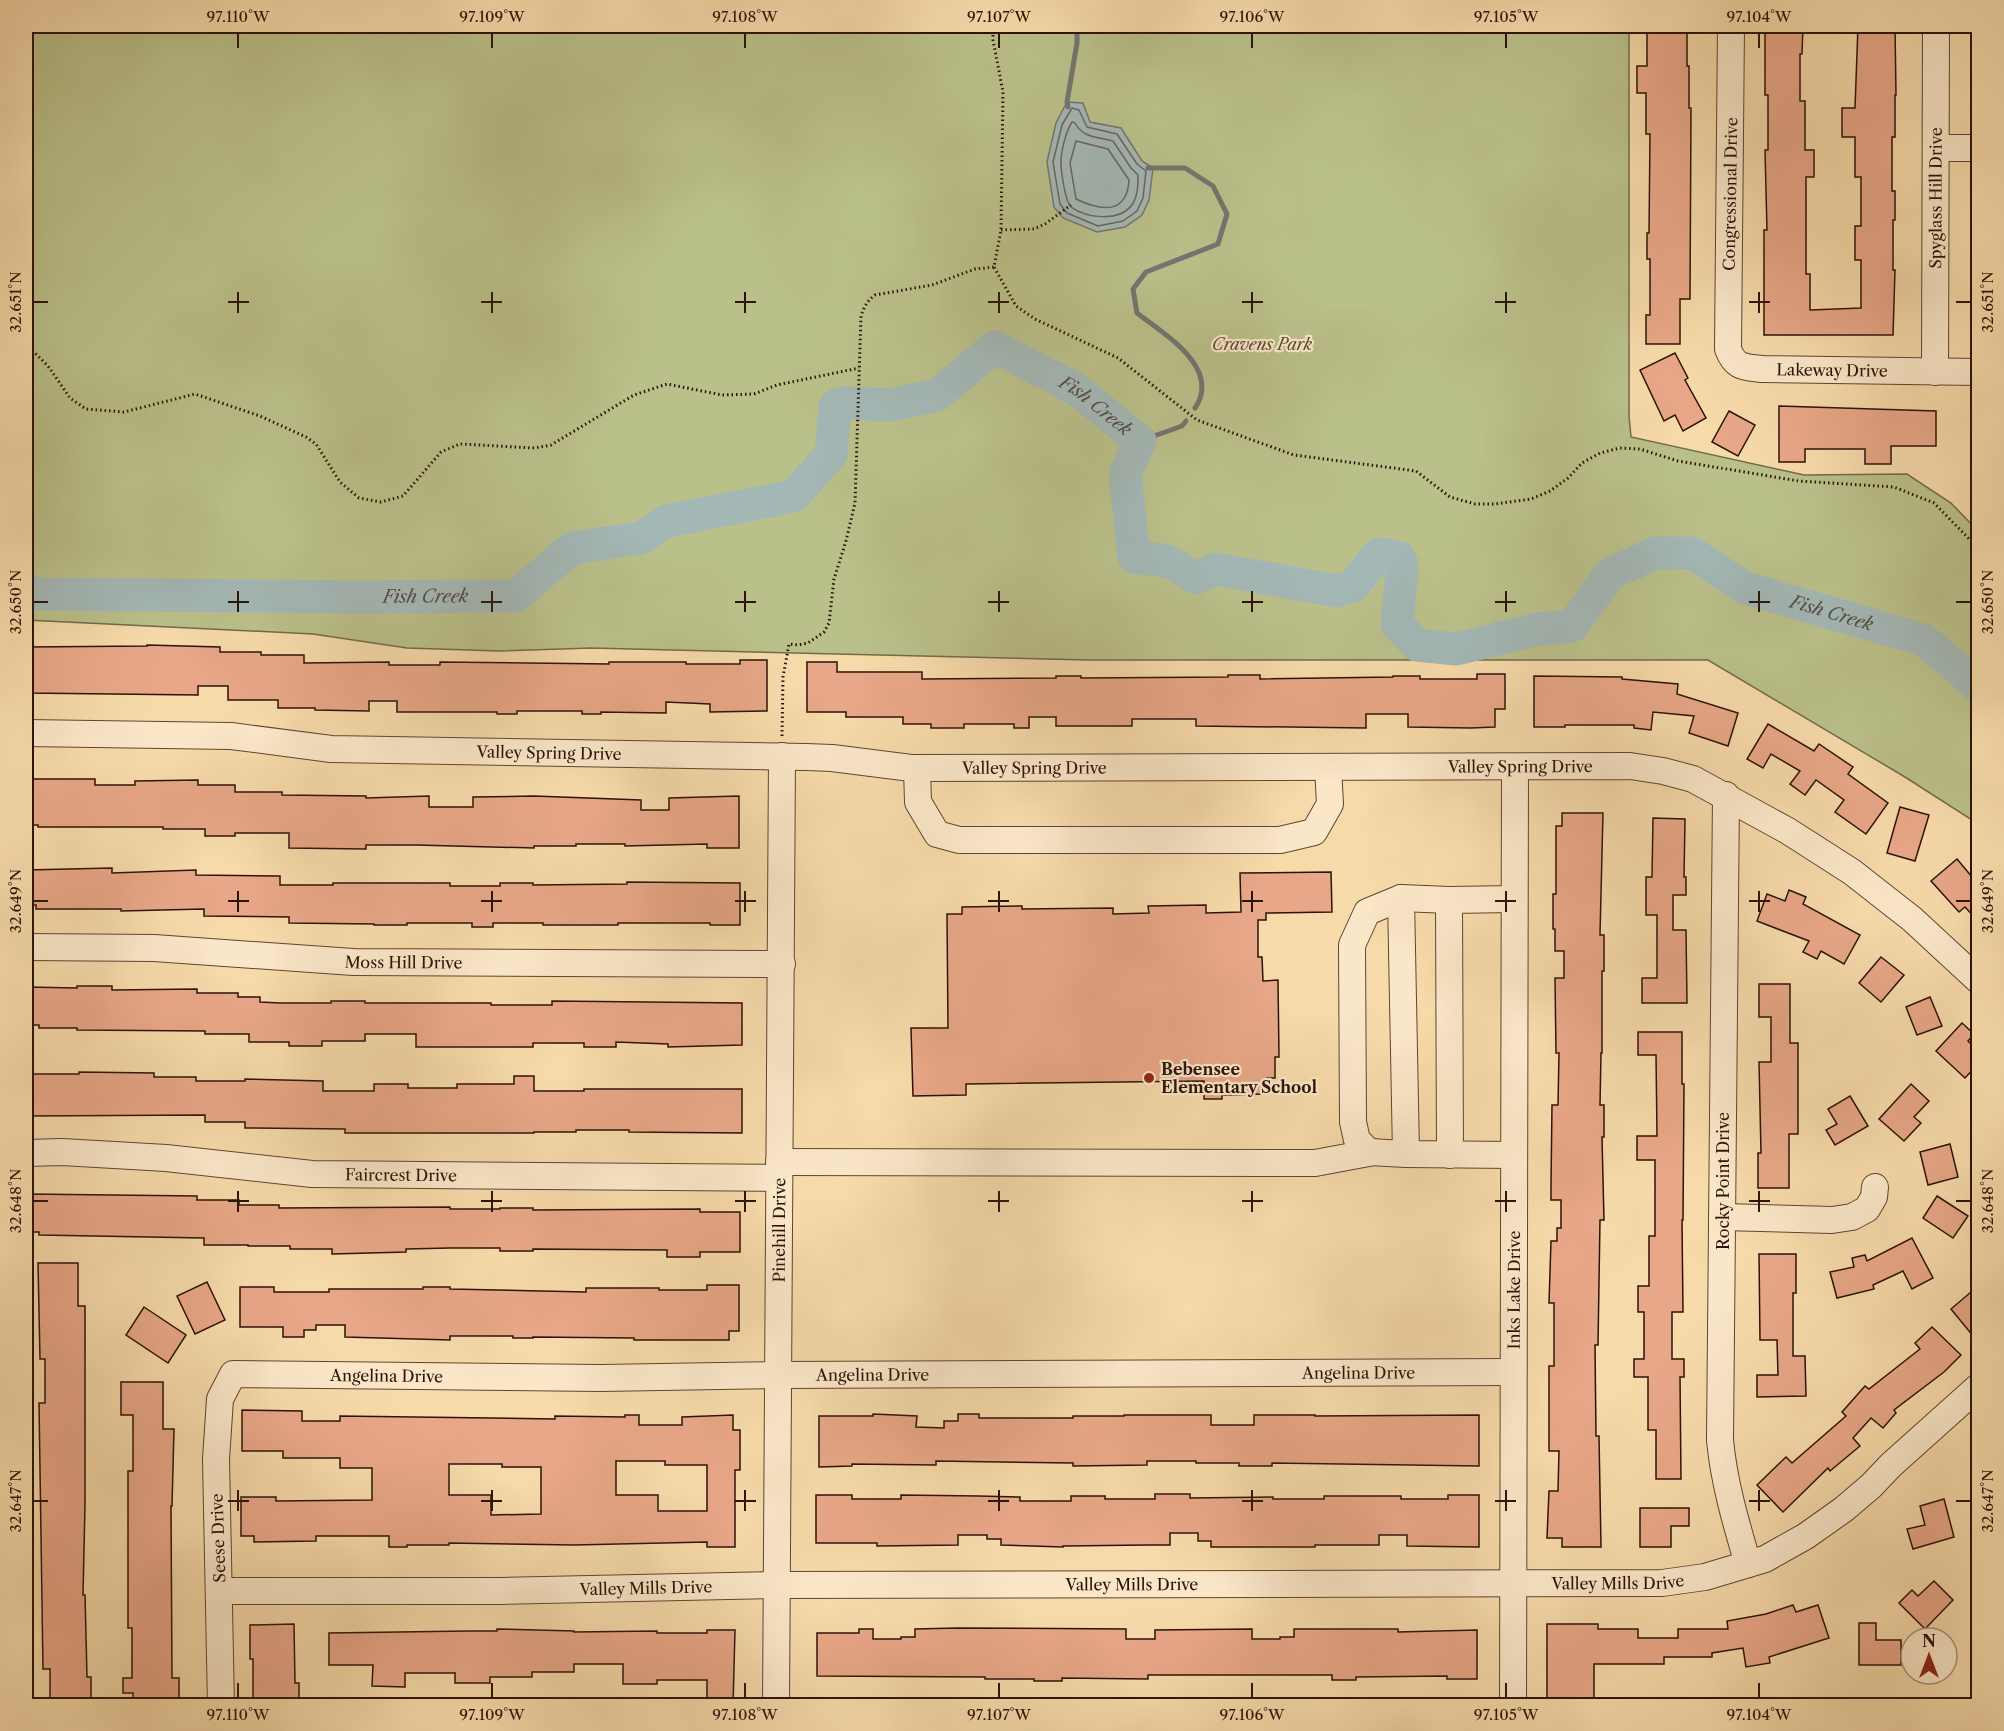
<svg xmlns="http://www.w3.org/2000/svg" width="2004" height="1731" viewBox="0 0 2004 1731" font-family="'Libre Caslon Text',serif">
  <rect width="100%" height="100%" fill="#f7daaa"/>
  <filter id="stains"><feTurbulence type="fractalNoise" baseFrequency=".00333" numOctaves="4"/><feColorMatrix values="0 0 0 0 .2 0 0 0 0 .09 0 0 0 0 .02 0 0 0 .5 -.17"/></filter>
  <radialGradient id="worn" r=".72"><stop offset=".6" stop-color="#630" stop-opacity="0"/><stop offset="1" stop-color="#630" stop-opacity=".3"/></radialGradient>
  <!-- green -->
  <path fill="#bac08a" stroke="#736a4a" stroke-width="1.5" d="M26,26h1603v390l2,21 173,38 103,-1 44,29 27,28v293l-73,-47 -197,-117h-620l-497,-12 -92,3 -92,-3 -94,-14 -287,-14z"/>
  <!-- water -->
  <path fill="#a3b7b5" stroke="#737570" stroke-width="1.5" d="M1067,102l16,1 7,19 31,6 21,33 11,7 -4,32 -7,15 -17,12 -28,5 -34,-14 -9,-11 -7,-45 9,-39z"/>
  <g fill="none" stroke-linecap="round" stroke-linejoin="round">
    <!-- shore -->
    <g stroke="#68655f" stroke-width="1.5">
      <path d="M1072,108l7,2 8,17 30,7 20,30 9,7 -3,27 -6,13 -14,10 -25,5 -31,-13 -7,-9 -7,-42 9,-37z"/>
      <path d="M1072,122l3,1c8,15 23,14 38,18l18,27 7,7c0,9 0,23 -7,31 -13,16 -45,12 -60,1 -6,-5 -10,-37 -10,-45 0,-11 5,-31 11,-40z"/>
      <path d="M1076,141l32,8 21,31c-2,35 -28,31 -53,19l-6,-36z"/>
    </g>
    <!-- stream -->
    <g stroke="#737570" stroke-width="5">
      <path d="M1068,107l-1,-5 10,-59v-17"/>
      <path d="M1148,168h37l28,18 14,28 -9,30 -72,28 -13,17 4,24c27,21 85,55 58,95"/>
      <path d="M1140,441l42,-15 4,-5"/>
    </g>
    <!-- river -->
    <path stroke="#a3b7b5" stroke-width="33" id="s1" d="M26,591l12,3 321,3 157,-1 56,-48 69,-10 26,-17 127,-25 37,-42 4,-48 9,-3 45,2 48,-10 58,-48 81,42 64,52 -15,33 9,83 34,4 28,17 20,-9 121,22 16,-5 26,-32 21,4 2,11 -5,55 20,21 39,4 82,-20 34,-3 38,-52 45,-21h37l53,35 179,52 54,46"/>
  </g>
  <!-- building -->
  <g fill="#e8a788" stroke="#2c1309" stroke-width="1.5" fill-rule="evenodd">
    <path d="M1647,26h40v40h2v42h2l-1,191h-10v45h-34v-29h4v-56h-3v-26h2l1,-99h-4v-41h-9v-27h10z"/>
    <path d="M1765,26h38l-1,28h-2v47h5v49h9v27h-8v97h4v36l51,-2v-48h-6v-34h6v-49h-6v-40h-13v-29h13l3,-82h37l1,69h-1v42h-3v54h3v29h-2v50h2l-2,65h-129v-105h3l-2,-80h3v-55h-3z"/>
    <path d="M1675,353l13,25 -3,2 21,38 -23,13 -8,-16 -11,6 -24,-51z"/>
    <path d="M1779,406l157,5v35h-45v18h-26v-15h-60v13h-26z"/>
    <path d="M1729,411l26,14 -17,31 -26,-14z"/>
    <path d="M147,645l73,2v5h41v3h43v8l85,-1v3h51v-3l169,2v-2h77v2h54v-4h27v51l-57,1v-8l-44,-2v11l-65,-1v2h-19v-3h-65v3h-20v-2h-100v-11h-28v10l-54,-1v-2h-37v-8h-50v-14h-30v9l-172,-2v-46l121,-1z"/>
    <path d="M807,662h30v10h85v7l134,-1v-2h25v2l147,-1v-2h32v4l133,-2v-1h27v3h57v-5h28v35h-10v18l-24,1 -63,-1v-13h-42v14l-170,-2v-7h-64v7h-76v-9h-27v11h-15v-4h-50v4h-33v-4h-28v-7h-57v-5h-39z"/>
    <path d="M1534,676l88,1v2l56,5 -1,10 61,19 -10,33 -39,-13 5,-17 -41,-4 -2,18 -17,-2v-3h-69v2h-31z"/>
    <path d="M1768,724l46,27 5,-7 34,23 -5,7 40,29 -22,31 -31,-22 9,-12 -28,-20 -11,15 -15,-11 10,-13 -29,-17 -8,14 -16,-9z"/>
    <path d="M26,779h69v6h40v-4l63,-1v5h37v7h47v3l84,1v2l63,-2v11h44v-10l61,-1 107,4v10h28v-12l70,-2v52h-32v-4l-82,2v-2h-49v2h-42v2l-118,-3h-50v4l-77,-1v-15h-54v3h-30v-7h-42v-2h-125v-2h-12z"/>
    <path d="M1900,807l29,8 -14,46 -28,-8z"/>
    <path d="M1562,813h41l-3,122h4v36h-2v82h-1l-1,52h4v32h-2l2,83h-4l-2,125h-3l1,91h3l2,111h-39v-9h-15l2,-47h9l1,-40h-10v-85h5v-63h-5l2,-62h6v-13h4v-28h-10v-15l1,-80h6l1,-52h-3l-1,-75h9v-27h-9v-22h-2v-35h3v-68h6z"/>
    <path d="M1653,818l32,1 -1,58h2v18h-13v35h13l1,73h-45v-25h15v-63h-11v-38h6z"/>
    <path d="M1957,859l21,25v37l-13,-14 -6,5 -28,-31z"/>
    <path d="M112,868v5l84,-3v5l84,1v9h53v-2h117v3h50v-3h33v2l94,-1v-2l113,1v42h-30v-2h-92v2h-75v-2h-50v4h-21v-4h-65v2h-33v-1l-85,-1v-6l-85,-1v-7l-83,2v-2h-85v-4h-10v-35z"/>
    <path d="M1331,872l1,40 -66,1v7h-8v37h4l1,24 15,-1 1,77h-4v21h-8v16l-45,1v4h-18v-18l-238,3v11l-53,1 -2,-68h37l-1,-114h15v-7l60,-1v3l91,-1v6l36,-1 -1,-7 58,-1v8l35,-1 -1,-39z"/>
    <path d="M1789,890l17,7 -3,7 57,31 -16,29 -23,-13 -4,8 -14,-7 6,-11 -52,-20 10,-27 18,7z"/>
    <path d="M1881,957l23,18 -23,27 -22,-19z"/>
    <path d="M1759,984h31v59h8v91h-9v54h-31v-35h3l-2,-91h12v-45h-12z"/>
    <path d="M77,986h35v4l85,-1v4h41v4h22v5l20,1h51v-2h34v2h126v2h61v-4l190,2v42l-74,2v-3l-52,-2v5h-32v-4h-51v4h-117v-13h-51v7h-43v5h-33v-4h-40v-8h-44v-3l-128,-1v-2h-38v-3h-13v-38l51,1z"/>
    <path d="M1930,997l12,29 -25,9 -11,-28z"/>
    <path d="M1962,1023l12,11 -6,7 10,10v13l-13,14 -29,-27z"/>
    <path d="M1638,1032h44v52h2l-1,136h-1l1,92h-11v47h12v18h-4l1,102h-25v-49h-8v-53h-14v-18h10v-47h-6v-26h11v-50h6v-76h-18v-24h20l-1,-81h-18z"/>
    <path d="M79,1072l75,1v4h42v4h49v-2l78,2v10h51v-7h34v4h49v-4h57v-8h20v15h50v-2h158v44l-113,-1v-2h-53v2h-42v1h-189v-4l-100,-1v-6h-40v-7l-179,1v-42h53z"/>
    <path d="M1911,1084l18,17 -15,16 7,6 -17,18 -25,-22z"/>
    <path d="M1850,1096l18,30 -33,19 -9,-15 11,-6 -9,-15z"/>
    <path d="M1950,1144l8,33 -30,8 -8,-33z"/>
    <path d="M26,1194l171,2v4h42v5h40v3l171,-1v2h50v-1h33v2l167,-1v3h40v40h-40v5h-33v-7l-134,-1v2h-33v-3h-50l-44,1v3l-74,2v-5h-42v-3h-42v-1h-44v-7l-165,-3v-3h-13z"/>
    <path d="M1937,1196l31,20 -15,22 -30,-20z"/>
    <path d="M1912,1238l21,40 -21,11 -9,-18 -30,14 1,4 -37,9 -7,-26 24,-5 -2,-9 13,-3 2,6z"/>
    <path d="M1759,1254h37v39h-3v63h12l1,40 -49,1v-22h21l-1,-35h-17z"/>
    <path d="M38,1263h40v43h7v199l-2,90h2l2,82h4v29h-41v-37h-7l-4,-266h6v-44h-5z"/>
    <path d="M207,1282l18,38 -30,14 -18,-38z"/>
    <path d="M707,1285h32v46h-10v9h-95v-2l-101,-1v1h-20v-2h-63v4l-105,-3v-12h-29v5h-12v7h-21v-10h-43v-40h34v5h55v-3h94v-2h27v2l136,3v-4h73v2h48z"/>
    <path d="M1971,1292l7,9v41l-27,-33z"/>
    <path d="M144,1307l42,28 -18,28 -42,-28z"/>
    <path d="M1932,1327l29,28 -17,17 -50,38 2,3 -13,15 -12,-10 -18,20 7,8 -30,25 -2,-3 -45,44 -26,-27 29,-28 6,6 54,-47 -4,-4 23,-26 4,3 51,-40 -5,-6z"/>
    <path d="M121,1382h42v47h11l-2,77h-1l1,172h7v28h-46v-13h-10v-15h9v-50h-4v-157h5v-56h-12z"/>
    <path d="M242,1410l60,1v10h38v-5l215,3v-3l70,1v-2h14v10h43v-8l51,-2v15h7v40h-5v77h-28v-5l-133,3 -125,-2v2h-42v2h-18v-11h-73v5l-62,1v-6h-13v-39h35v4l96,-1v-32h-32v-10h-57v-7h-41zM616,1461h49v4h42v46h-49v-16h-42zM449,1464h53v3h39v47l-50,1v-20h-42z"/>
    <path d="M873,1414l44,2 -1,11 28,1v-7h14v-7h21v4h94v-2h51v-1h87v10h43v-10h61v1l164,-1v51l-207,-3v3h-33v-3h-43v-2h-49v4l-74,1v-3l-137,-2v4l-84,-1v2l-33,1v-51h54z"/>
    <path d="M1155,1494h35v4l83,-1v2h51v-3h77v3h47v-4h31v52l-72,-1v-11h-28v10h-64v2h-104v-6h-13v-8h-28v12h-22l-85,1v1l-62,-2v-6h-14v-4h-29v10l-81,1v-3h-61v-48h36v4h49v-4l78,1 41,1v4h51v-5h34v3h50z"/>
    <path d="M1944,1499l10,38 -41,12 -6,-20 18,-4 -5,-19z"/>
    <path d="M1640,1508h49v18h-18v21h-31z"/>
    <path d="M1934,1581l19,19 -28,29 -26,-26 13,-13 6,6z"/>
    <path d="M1793,1605l3,7 22,-7 11,33 -60,19 1,6 -24,4 -3,-19 -31,5v4h-48v7h-70v42h-47v-82h51v5h40v9h40v-9h50l-1,-8 39,-7z"/>
    <path d="M1859,1623h17v17h25v25h-42z"/>
    <path d="M294,1624l1,59h4v18h-46v-42h-3v-34z"/>
    <path d="M958,1628l168,1v10h29v-9l97,-1v10h28v-2h14v-8h104v3l79,-2v49h-30v-3l-91,1v3h-24v-5h-184v4l-86,-1v3h-28v-2h-49v-2l-168,-1v-43h42v-4h14v10h28v-2h14v-8z"/>
    <path d="M497,1629l77,2v1l83,-1v2h50v-3h28l-2,76h-26v-26h-50v4h-34v-20h-49v8h-42v5h-42v6h-35v-10h-50v14l-33,-1 1,-21h-44v-32l140,-2h28z"/>
  </g>
  <g fill="none" stroke-linecap="round" stroke-linejoin="round">
    <!-- minor casing -->
    <g stroke="#5f4531" stroke-width="28">
      <g id="minor">
        <path id="s2" d="M1731,26l-3,323c7,19 16,18 34,20l216,3"/>
        <path d="M1936,148h42"/>
        <path id="s3" d="M1935,372l1,-346"/>
        <path id="s4" d="M26,733l205,3 100,13 475,8 26,1 79,10 719,-2 33,5 30,8 95,52 64,41 60,47 66,61"/>
        <path d="M917,768l1,34 19,32 22,6h321l34,-8 16,-28 -2,-37"/>
        <path d="M1726,795l-6,645c4,43 16,83 28,124"/>
        <path d="M1401,898l5,256"/>
        <path d="M1449,900l1,255"/>
        <path id="s5" d="M26,947l128,1 199,14 429,2"/>
        <path id="s6" d="M26,1153l36,-1 104,6 146,16 467,4"/>
        <path d="M1514,1155l-108,-1 -37,-2 -12,-12 -4,-18 -1,-177 15,-33 34,-14 48,2 65,-1"/>
        <path d="M779,1162l536,1 59,-11"/>
        <path d="M1722,1217l110,3 20,-3 15,-8 7,-12 1,-10"/>
        <path id="s7" d="M220,1591h282l275,-6 885,-2 43,-6 60,-18 41,-23 38,-27 27,-23 20,-21 87,-78"/>
        <path id="s8" d="M221,1706l-5,-247 4,-60 13,-25 368,4 178,-3 734,-3"/>
        <path id="s9" d="M776,1706l6,-950"/>
        <path id="s10" d="M1513,1706l2,-939"/>
      </g>
    </g>
    <!-- path -->
    <g stroke="#2c1309" stroke-width="3" stroke-dasharray="1.5 3" stroke-linecap="butt">
      <path d="M226,26h12"/>
      <path d="M993,26v14l10,52 -2,138 -7,37 22,39 19,13 83,39 79,62 97,35 122,16 34,26 25,7h20l36,-5 19,-8 18,-13 14,-15 18,-10 20,-5 20,1 38,12 121,20 95,6 40,16 44,45"/>
      <path d="M1001,230l33,-1 11,-5 26,-19"/>
      <path d="M26,344l22,22 22,32 16,11 38,3 71,-18 65,22 46,21 10,7 24,38 19,16 22,4 22,-6 38,-44 19,-8 75,4 16,-3 83,-50 33,-11 55,11 32,-1 23,-9 82,-17"/>
      <path d="M782,736l1,-59 6,-33 9,1 10,-2 16,-11 5,-9 5,-44 12,-38 9,-38 6,-187c3,-9 6,-15 14,-21l57,-10 43,-16 19,-2"/>
    </g>
    <!-- minor -->
    <use href="#minor" stroke="#fae7c8" stroke-width="26"/>
  </g>
  <!-- ticks -->
  <path fill="none" stroke="#2c1309" stroke-width="2" d="M238,33v15M492,33v15M745,33v15M999,33v15M1252,33v15M1506,33v15M1759,33v15M238,292v21M492,292v21M745,292v21M999,292v21M1252,292v21M1506,292v21M1759,292v21M33,302h15M228,302h21M481,302h21M735,302h21M988,302h21M1242,302h21M1495,302h21M1749,302h21M1956,302h15M238,591v21M492,591v21M745,591v21M999,591v21M1252,591v21M1506,591v21M1759,591v21M33,602h15M228,602h21M481,602h21M735,602h21M988,602h21M1242,602h21M1495,602h21M1749,602h21M1956,602h15M238,891v21M492,891v21M745,891v21M999,891v21M1252,891v21M1506,891v21M1759,891v21M33,901h15M228,901h21M481,901h21M735,901h21M988,901h21M1242,901h21M1495,901h21M1749,901h21M1956,901h15M238,1191v21M492,1191v21M745,1191v21M999,1191v21M1252,1191v21M1506,1191v21M1759,1191v21M33,1201h15M228,1201h21M481,1201h21M735,1201h21M988,1201h21M1242,1201h21M1495,1201h21M1749,1201h21M1956,1201h15M238,1490v21M492,1490v21M745,1490v21M999,1490v21M1252,1490v21M1506,1490v21M1759,1490v21M33,1501h15M228,1501h21M481,1501h21M735,1501h21M988,1501h21M1242,1501h21M1495,1501h21M1749,1501h21M1956,1501h15M238,1683v15M492,1683v15M745,1683v15M999,1683v15M1252,1683v15M1506,1683v15M1759,1683v15"/>
  <!-- markers -->
  <circle fill="#8f2418" stroke="#fae7c8" stroke-width="2" cx="1149" cy="1078" r="6"/>
  <g text-anchor="middle" dominant-baseline="central" stroke-width="4.5" stroke-linejoin="round" paint-order="stroke">
    <!-- street labels -->
    <g font-size="16" fill="#2c1309" stroke="#fae7c8">
      <text transform="translate(1730 194) rotate(-89)">Congressional Drive</text>
      <text stroke="none"><textPath href="#s3" startOffset="174">Spyglass Hill Drive</textPath></text>
      <text stroke="none"><textPath href="#s2" startOffset="436">Lakeway Drive</textPath></text>
      <text stroke="none"><textPath href="#s4" startOffset="524">Valley Spring Drive</textPath></text>
      <text stroke="none"><textPath href="#s4" startOffset="1496">Valley Spring Drive</textPath></text>
      <text stroke="none"><textPath href="#s4" startOffset="1010">Valley Spring Drive</textPath></text>
      <text stroke="none"><textPath href="#s5" startOffset="378">Moss Hill Drive</textPath></text>
      <text stroke="none"><textPath href="#s6" startOffset="376">Faircrest Drive</textPath></text>
      <text transform="translate(1723 1181) rotate(-90)">Rocky Point Drive</text>
      <text stroke="none"><textPath href="#s9" startOffset="476">Pinehill Drive</textPath></text>
      <text stroke="none"><textPath href="#s10" startOffset="416">Inks Lake Drive</textPath></text>
      <text stroke="none"><textPath href="#s8" startOffset="1461">Angelina Drive</textPath></text>
      <text stroke="none"><textPath href="#s8" startOffset="975">Angelina Drive</textPath></text>
      <text stroke="none"><textPath href="#s8" startOffset="489">Angelina Drive</textPath></text>
      <text transform="translate(218 1538) rotate(-92)">Seese Drive</text>
      <text stroke="none"><textPath href="#s7" startOffset="1398">Valley Mills Drive</textPath></text>
      <text stroke="none"><textPath href="#s7" startOffset="912">Valley Mills Drive</textPath></text>
      <text stroke="none"><textPath href="#s7" startOffset="426">Valley Mills Drive</textPath></text>
    </g>
    <!-- park labels -->
    <g font-size="16" font-style="italic" fill="#574730" stroke="#fae7c8">
      <text x="1262" y="344">Cravens Park</text>
    </g>
    <!-- poi labels -->
    <g font-size="16" font-weight="bold" fill="#2c1309" stroke="#fae7c8" text-anchor="start">
      <text x="1161" y="1069">Bebensee<tspan x="1161" dy="18">Elementary School</tspan></text>
    </g>
    <!-- water labels -->
    <g font-size="18" font-style="italic" fill="#564c45" stroke="#fae7c8">
      <text stroke="none"><textPath href="#s1" startOffset="1194">Fish Creek</textPath></text>
      <text stroke="none"><textPath href="#s1" startOffset="400">Fish Creek</textPath></text>
      <text stroke="none"><textPath href="#s1" startOffset="2220">Fish Creek</textPath></text>
    </g>
  </g>
  <!-- margin -->
  <rect width="2004" height="1731" fill="none" stroke="#f7daaa" stroke-width="66"/>
  <!-- north arrow -->
  <g transform="translate(1929 1656)"><circle r="28" fill="#fae7c8" stroke="#a8927c" stroke-width="1.5"/>
  <path d="M0-4.5L10 22L0 15L-10 22Z" fill="#8f2418"/>
  <text y="-9" font-size="16" font-weight="bold" text-anchor="middle" fill="#2c1309">N</text>
  </g>
  <rect x="33" y="33" width="1938" height="1665" fill="none" stroke="#2c1309" stroke-width="2"/>
  <g font-size="15" text-anchor="middle" fill="#2c1309">
    <text x="238" y="22">97.110°W</text>
    <text x="492" y="22">97.109°W</text>
    <text x="745" y="22">97.108°W</text>
    <text x="999" y="22">97.107°W</text>
    <text x="1252" y="22">97.106°W</text>
    <text x="1506" y="22">97.105°W</text>
    <text x="1759" y="22">97.104°W</text>
    <text transform="translate(16 302) rotate(-90)" y="5">32.651°N</text>
    <text transform="translate(1988 302) rotate(-90)" y="5">32.651°N</text>
    <text transform="translate(16 602) rotate(-90)" y="5">32.650°N</text>
    <text transform="translate(1988 602) rotate(-90)" y="5">32.650°N</text>
    <text transform="translate(16 901) rotate(-90)" y="5">32.649°N</text>
    <text transform="translate(1988 901) rotate(-90)" y="5">32.649°N</text>
    <text transform="translate(16 1201) rotate(-90)" y="5">32.648°N</text>
    <text transform="translate(1988 1201) rotate(-90)" y="5">32.648°N</text>
    <text transform="translate(16 1501) rotate(-90)" y="5">32.647°N</text>
    <text transform="translate(1988 1501) rotate(-90)" y="5">32.647°N</text>
    <text x="238" y="1720">97.110°W</text>
    <text x="492" y="1720">97.109°W</text>
    <text x="745" y="1720">97.108°W</text>
    <text x="999" y="1720">97.107°W</text>
    <text x="1252" y="1720">97.106°W</text>
    <text x="1506" y="1720">97.105°W</text>
    <text x="1759" y="1720">97.104°W</text>
  </g>
  <rect width="100%" height="100%" filter="url(#stains)"/>
  <rect width="100%" height="100%" fill="url(#worn)"/>
</svg>
